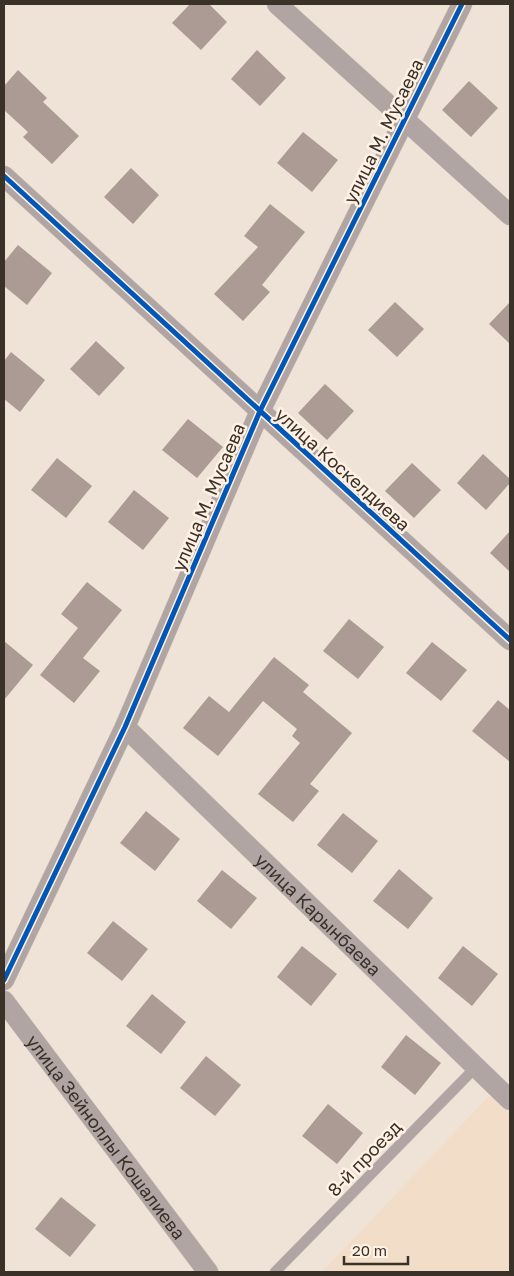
<svg xmlns="http://www.w3.org/2000/svg" width="514" height="1276" viewBox="0 0 514 1276" font-family="'Golos Text',sans-serif">
  <rect width="100%" height="100%" fill="#eee3d6"/>
  <!-- built -->
  <path fill="#f2dec8" d="M491,1094l19,20v158h-188z"/>
  <!-- building -->
  <g fill="#ab9b94">
    <path d="M190,4h19l18,18 -26,28 -29,-27z"/>
    <path d="M257,50l29,28 -26,28 -29,-27z"/>
    <path d="M18,70l29,28 -4,4 36,34 -27,28 -29,-27 5,-5 -24,-22v-24z"/>
    <path d="M469,81l29,27 -27,29 -29,-27z"/>
    <path d="M303,132l35,28 -26,32 -35,-29z"/>
    <path d="M131,168l28,27 -26,29 -29,-27z"/>
    <path d="M270,204l35,28 -43,53 8,7 -27,29 -29,-27 44,-47 -14,-11z"/>
    <path d="M18,245l34,28 -25,32 -23,-19v-24z"/>
    <path d="M395,302l29,27 -27,28 -29,-27z"/>
    <path d="M510,302v42l-21,-20z"/>
    <path d="M96,341l29,27 -26,28 -29,-27z"/>
    <path d="M11,352l34,28 -25,32 -16,-13v-38z"/>
    <path d="M325,384l29,27 -27,29 -29,-27z"/>
    <path d="M188,419l35,28 -26,31 -35,-28z"/>
    <path d="M483,454l27,25v4l-24,27 -29,-27z"/>
    <path d="M57,458l35,28 -26,32 -35,-28z"/>
    <path d="M412,463l29,27 -27,28 -29,-27z"/>
    <path d="M134,490l35,28 -26,32 -35,-28z"/>
    <path d="M510,531v41l-20,-19z"/>
    <path d="M87,582l35,28 -39,48 17,13 -26,32 -34,-28 38,-47 -17,-14z"/>
    <path d="M349,619l35,28 -26,32 -35,-28z"/>
    <path d="M4,641l29,24 -29,35z"/>
    <path d="M432,642l35,28 -26,31 -35,-28z"/>
    <path d="M274,657l35,28 -6,7 49,41 -42,51 9,7 -26,31 -35,-28 42,-51 -8,-7 5,-7 -34,-28 -45,55 -35,-28 26,-32 20,16z"/>
    <path d="M498,700l12,10v52l-38,-31z"/>
    <path d="M146,811l34,28 -25,32 -35,-28z"/>
    <path d="M343,813l35,28 -26,32 -35,-28z"/>
    <path d="M399,869l34,29 -25,31 -35,-28z"/>
    <path d="M222,870l35,28 -26,31 -34,-28z"/>
    <path d="M113,921l35,28 -26,32 -35,-28z"/>
    <path d="M302,946l35,28 -26,32 -34,-29z"/>
    <path d="M463,946l35,28 -26,32 -34,-28z"/>
    <path d="M152,994l34,28 -25,32 -35,-28z"/>
    <path d="M406,1035l35,28 -26,32 -34,-28z"/>
    <path d="M206,1056l35,29 -26,31 -35,-28z"/>
    <path d="M328,1104l35,29 -26,31 -35,-28z"/>
    <path d="M61,1197l35,28 -26,32 -35,-28z"/>
  </g>
  <g fill="none" stroke-linecap="round" stroke-linejoin="round">
    <!-- service casing -->
    <g stroke="#c8bfb6" stroke-width="11">
      <path id="service" d="M275,1272l201,-205"/>
    </g>
    <!-- minor casing -->
    <g stroke="#c8bfb6" stroke-width="21">
      <g id="minor">
        <path d="M277,4l233,211"/>
        <path d="M4,176l506,464"/>
        <path id="s1" d="M125,727l385,373"/>
        <path d="M4,980l121,-253 135,-316 202,-407"/>
        <path id="s2" d="M4,1001l204,271"/>
      </g>
    </g>
    <!-- service -->
    <use href="#service" stroke="#b0a5a3" stroke-width="10"/>
    <!-- minor -->
    <use href="#minor" stroke="#b0a5a3" stroke-width="20"/>
    <!-- cycleway casing -->
    <g stroke="#fff2e4" stroke-width="8">
      <g id="cycleway">
        <path d="M4,176l506,464"/>
        <path d="M4,980l121,-253 135,-316 202,-407"/>
      </g>
    </g>
    <!-- cycleway -->
    <use href="#cycleway" stroke="#0057b8" stroke-width="5"/>
  </g>
  <g text-anchor="middle" dominant-baseline="central" stroke-width="5" stroke-linejoin="round" paint-order="stroke">
    <!-- street labels -->
    <g font-size="18" fill="#3a3129" stroke="#fff2e4">
      <text transform="translate(383 131) rotate(-64)">улица М. Мусаева</text>
      <text transform="translate(343 469) rotate(42)">улица Коскелдиева</text>
      <text transform="translate(208 497) rotate(-67)">улица М. Мусаева</text>
      <text stroke="none"><textPath href="#s1" startOffset="269">улица Карынбаева</textPath></text>
      <text stroke="none"><textPath href="#s2" startOffset="170">улица Зейноллы Кошалиева</textPath></text>
      <text transform="translate(364 1158) rotate(-46)">8-й проезд</text>
    </g>
  </g>
  <!-- border -->
  <rect width="514" height="1276" fill="none" stroke="#3a3129" stroke-width="10"/>
  <!-- scale -->
  <path d="M344 1256v8h64v-8" fill="none" stroke="#3a3129" stroke-width="2.5"/>
  <text x="352" y="1256" font-size="15" fill="#3a3129" stroke="#fff2e4" stroke-width="4" paint-order="stroke">20 m</text>
</svg>
